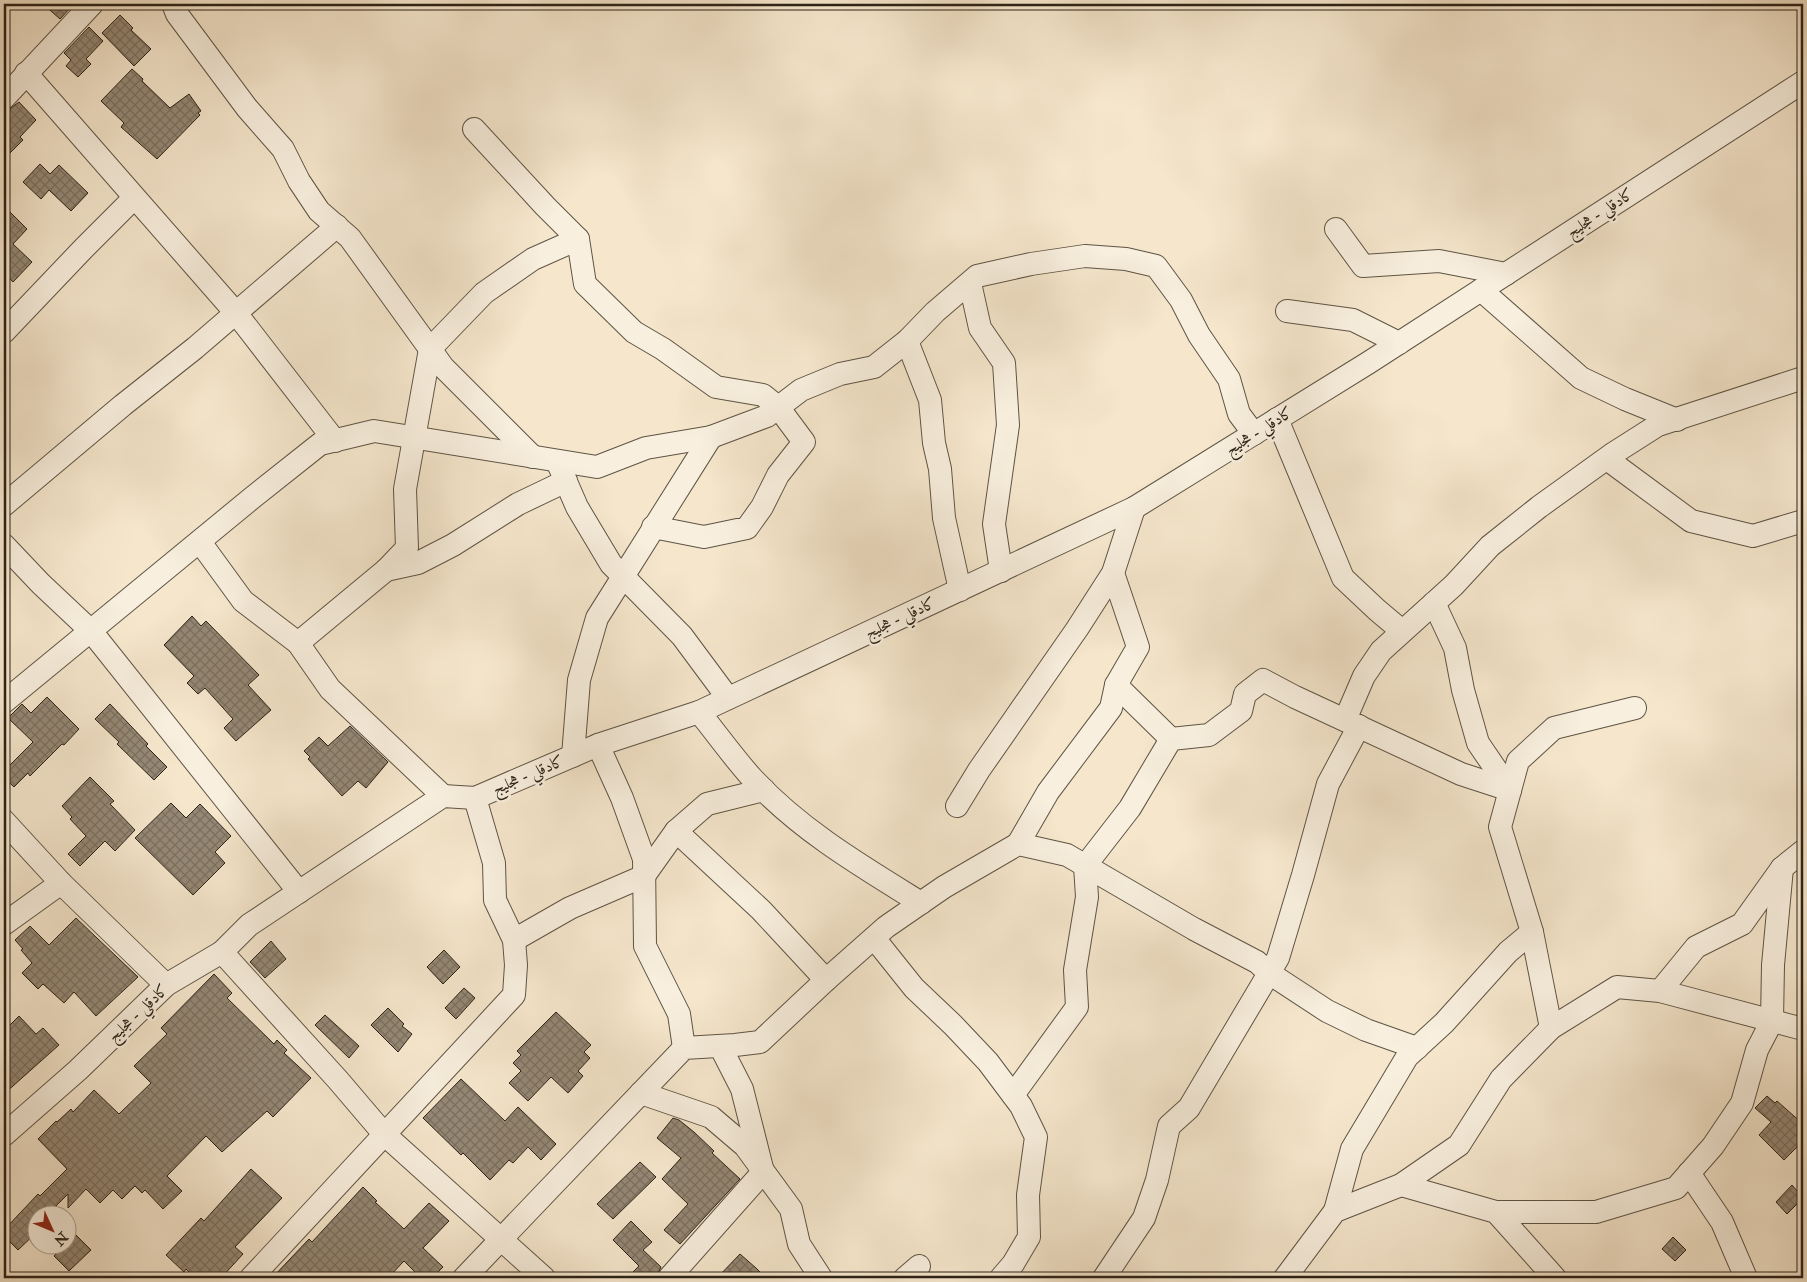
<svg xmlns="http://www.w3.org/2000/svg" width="1807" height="1282" viewBox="0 0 1807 1282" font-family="'IM FELL Double Pica',Amiri,serif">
  <defs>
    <pattern id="building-cross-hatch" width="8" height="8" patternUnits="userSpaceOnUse" patternTransform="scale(1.25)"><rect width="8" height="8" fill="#958875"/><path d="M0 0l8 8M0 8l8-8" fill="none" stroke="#7a6f5f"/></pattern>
  </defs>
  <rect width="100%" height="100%" fill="#f5e6cc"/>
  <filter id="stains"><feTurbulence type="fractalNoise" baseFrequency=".004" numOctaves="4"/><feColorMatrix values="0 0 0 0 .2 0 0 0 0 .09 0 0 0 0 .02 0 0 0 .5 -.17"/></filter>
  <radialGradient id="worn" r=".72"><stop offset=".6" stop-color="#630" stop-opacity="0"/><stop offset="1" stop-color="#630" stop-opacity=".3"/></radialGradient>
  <!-- building -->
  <g fill="url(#building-cross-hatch)" stroke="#2c2317">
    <path d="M43,4h22l5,4 -10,11z"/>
    <path d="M120,15l13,13 -2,2 20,19 -17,17 -32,-33z"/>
    <path d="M89,27l14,14 -17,18 5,5 -13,13 -12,-11 5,-6 -7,-7z"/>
    <path d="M132,69l11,10 -1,2 28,27 19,-14 12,17 -3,2 2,2 -43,44 -36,-32 3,-4 -23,-22z"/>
    <path d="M19,102l17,18 -16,17 3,3 -19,19v-48l4,-1z"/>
    <path d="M40,164l10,10 9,-9 29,28 -17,18 -22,-21 -8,9 -18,-17z"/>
    <path d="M4,206l23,23 -14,15 19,18 -19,20 -9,-9z"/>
    <path d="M192,616l9,10 5,-5 53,54 -11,10 23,25 -35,31 -12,-13 9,-9 -28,-31 -7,6 -11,-11 7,-7 -30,-31z"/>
    <path d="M47,697l32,32 -15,16 -2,-1 -32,32 -2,-3 -14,14 -10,-10v-6l29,-29 -25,-24 14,-14 9,9z"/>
    <path d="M110,704l38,40 -2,2 21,21 -13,13 -37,-36 2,-2 -24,-23z"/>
    <path d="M350,726l38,36 -22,26 -8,-7 -16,15 -34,-37 2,-2 -6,-6 15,-14 9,9z"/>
    <path d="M90,777l24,24 -4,3 25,26 -20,21 -10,-10 -25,25 -12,-12 18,-18 -16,-17 2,-2 -10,-11z"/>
    <path d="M171,803l15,15 14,-14 31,32 -16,16 10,11 -32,32 -58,-57z"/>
    <path d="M76,918l62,59 -42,39 -22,-24 -10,11 -21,-19 -5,5 -16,-16 10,-10 -11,-13 2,-1 -8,-9 15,-14 19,19z"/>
    <path d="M271,941l15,18 -21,19 -15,-16z"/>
    <path d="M444,950l16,17 -17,17 -16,-17z"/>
    <path d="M214,974l18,19 -5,5 47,46 3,-4 10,10 -3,3 27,25 -38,39 -6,-6 -45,41 -16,-16 -39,40 15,15 -19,18 -18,-19 -3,3 -7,-7 -13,13 -9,-9 -13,13 -14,-14 -18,19v-14l-20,20h-10v17l-20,19 -14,-14v-6l34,-36 2,2 27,-27 -29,-30 18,-18 1,1 14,-13 2,3 21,-22 25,24 32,-31 -17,-17 33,-32 -6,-6z"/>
    <path d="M464,988l11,10 -19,21 -11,-11z"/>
    <path d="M388,1008l16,16 -2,2 10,8 -14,18 -27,-27z"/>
    <path d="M556,1012l35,33 -7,7 6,6 -12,13 5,5 -15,17 -17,-16 -23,24 -19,-18 12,-12 -8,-8 8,-8 -4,-4z"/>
    <path d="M325,1015l34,31 -10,12 -34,-33z"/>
    <path d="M19,1016l17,18 7,-6 16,17 -55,49v-63z"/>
    <path d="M461,1079l44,42 13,-14 38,37 -15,16 -13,-13 -15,16 -4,-3 -19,20 -27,-27 -2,2 -38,-37z"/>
    <path d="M1767,1096l8,7 2,-2 26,23v17l-19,19 -25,-25 12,-13 -16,-14z"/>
    <path d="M673,1118l6,2 15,12 20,19 -2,2 28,26 -60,65 -16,-14 24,-26 -26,-25 19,-21 -24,-20z"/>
    <path d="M640,1162l16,15 -43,42 -16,-15z"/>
    <path d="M251,1169l31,29 -47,49 8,7 -22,24h-26l-9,-9 -2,3 -18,-17 35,-37 3,3z"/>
    <path d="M1792,1185l11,13 -16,16 -11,-12z"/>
    <path d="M363,1187l14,14 -2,1 29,27 25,-26 20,18 -26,27 20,19 -11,11h-11l-17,-17 -16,17h-116l37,-39 3,3z"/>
    <path d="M631,1221l21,21 -9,8 18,17 -5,11h-29l12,-12 -26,-26z"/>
    <path d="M68,1227l23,23 -22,21 -15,-15 11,-12h3z"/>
    <path d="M1673,1237l13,13 -11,11 -13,-12z"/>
    <path d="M740,1254l16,14 10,10h-49z"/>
  </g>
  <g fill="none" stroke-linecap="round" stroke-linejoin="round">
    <!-- minor casing -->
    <g stroke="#5e5444" stroke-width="24">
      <g id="minor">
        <path d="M173,4l4,10 70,94 36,41 16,32 20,30 31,27 93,129 90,90"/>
        <path d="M26,73l210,240 99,128"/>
        <path d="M4,98l88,-94"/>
        <path d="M474,129l71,77 33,33 7,45 49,48 29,17 53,38 47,8 15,12 26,35 -26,33 -16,32 -15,21 -43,9 -51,-10"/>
        <path d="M1336,229l27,37 76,-5 67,13"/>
        <path d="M970,283l10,45 24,35 4,62 -14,99 7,47"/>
        <path d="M1481,290l100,88 44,21 52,21"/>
        <path d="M1287,311l66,9 46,23"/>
        <path d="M4,332l80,-84 50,-50"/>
        <path d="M907,341l23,59 4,43 6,26 4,49 16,72"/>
        <path d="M1277,419l66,159 34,32 25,21"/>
        <path d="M1607,459l84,62 62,15 50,-15"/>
        <path d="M557,461l20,46 34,57 71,72 46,62"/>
        <path d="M4,505l119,-100 72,-57 142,-122"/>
        <path d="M200,542l43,59 55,42 32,46 113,107"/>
        <path d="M4,545l37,39 50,47 208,261"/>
        <path d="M386,570l32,-7 35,-18 65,-41 48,-23"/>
        <path d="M1434,603l21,45 8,42 15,53 32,47"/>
        <path d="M298,643l88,-73 21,-22 -2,-59 25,-140 54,-56 49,-34 45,-20"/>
        <path d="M1116,685l55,54"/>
        <path d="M4,702l248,-204 68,-54 54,-13 223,36 49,-19 65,-11 56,-21 34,-26 39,-16 34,-7 33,-26 28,-29 42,-36 54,-12 54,-8 41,3 30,7 25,34 18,35 30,44 10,35 15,20"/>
        <path d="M699,712c18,22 34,45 53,66 48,52 109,88 169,125"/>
        <path d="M1345,720l19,-44 17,-25 73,-66 36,-39 49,-39 75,-54 44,-28 145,-47"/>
        <path d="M598,745l24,53 22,61 1,87 34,68 5,34"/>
        <path d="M573,756l6,-76 18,-62 114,-181"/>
        <path d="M957,806l22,-36 98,-141 36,-56 21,-65"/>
        <path d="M4,821l57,62 105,102"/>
        <path d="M676,831l85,79 65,70"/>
        <path d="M1018,844l30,-52 63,-84 5,-23 22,-38 -25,-74"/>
        <path d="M4,924l57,-41"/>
        <path d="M874,938l40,50 39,37 35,37 33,44 15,31 -8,58 1,42 -16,27 -12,14"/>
        <path d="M514,940l56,-32 74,-32 32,-45 31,-27 57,-14"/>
        <path d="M222,952l116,128 46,54 160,144"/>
        <path d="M1660,991l36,-44 46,-23 40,-56 21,-17"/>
        <path d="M1551,1028l-19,-96 -32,-105 18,-66 36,-33 81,-20"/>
        <path d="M641,1093l70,24 34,29 46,63 8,35 22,34"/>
        <path d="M1013,1095l64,-88 -2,-37 12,-73 -2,-31 45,-58 41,-69 38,-4 32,-24 4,-17 18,-14 32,17 166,77 49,16"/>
        <path d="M4,1135l74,-65 88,-85 56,-33 27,-27 194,-129 32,2 123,-53 101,-33 435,-204 234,-145 435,-281"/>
        <path d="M1689,1173l33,49 24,56"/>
        <path d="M1401,1185l95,27 59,66"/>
        <path d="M1335,1211l17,-62 55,-92 37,-34 64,-71 24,-20"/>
        <path d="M1496,1212h100l80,-24 37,-42 29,-43 15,-53 15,-29 1,-56 9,-97"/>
        <path d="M251,1278l263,-283 2,-30 -2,-25 -19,-40 -1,-37 -19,-65"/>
        <path d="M464,1278l220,-230 51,-3 25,-3 66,-62 60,-53 58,-40 74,-43 49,11 127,74 63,33 12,11 58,38 39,19 51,18"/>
        <path d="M669,1278l94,-106 -21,-83 -22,-43"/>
        <path d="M905,1278l14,-12"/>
        <path d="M1104,1278l40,-60 13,-38 12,-54 20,-18 89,-150 25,-83 25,-91 31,-58"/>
        <path d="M1285,1278l50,-67 66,-26 58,-40 42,-66 50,-51 66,-41 43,4 143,38"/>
      </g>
    </g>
    <!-- minor -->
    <use href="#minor" stroke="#f8efde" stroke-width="22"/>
  </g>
  <g text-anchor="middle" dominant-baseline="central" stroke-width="5" stroke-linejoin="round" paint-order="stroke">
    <!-- street labels -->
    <g font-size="16" fill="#2c2317" stroke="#f8efde">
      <text transform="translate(1600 213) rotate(-33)">كادقلي - هجليج</text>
      <text transform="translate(1259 431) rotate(-32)">كادقلي - هجليج</text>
      <text transform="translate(900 618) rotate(-25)">كادقلي - هجليج</text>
      <text transform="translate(528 775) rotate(-23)">كادقلي - هجليج</text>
      <text transform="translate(138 1013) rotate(-43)">كادقلي - هجليج</text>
    </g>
  </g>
  <!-- margin -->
  <rect width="1807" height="1282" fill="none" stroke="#f5e6cc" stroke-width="20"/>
  <rect x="5" y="5" width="1797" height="1272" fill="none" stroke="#2c2317" stroke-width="2.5"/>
  <rect x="10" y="10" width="1787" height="1262" fill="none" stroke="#2c2317"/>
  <!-- north arrow -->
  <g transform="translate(52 1230) rotate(134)"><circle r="24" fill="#f8efde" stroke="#a69d8e"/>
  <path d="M0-4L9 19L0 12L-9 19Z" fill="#8f2418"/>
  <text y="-8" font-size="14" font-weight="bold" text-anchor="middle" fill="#2c2317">N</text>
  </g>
  <rect width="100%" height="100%" filter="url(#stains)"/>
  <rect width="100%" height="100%" fill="url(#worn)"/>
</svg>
